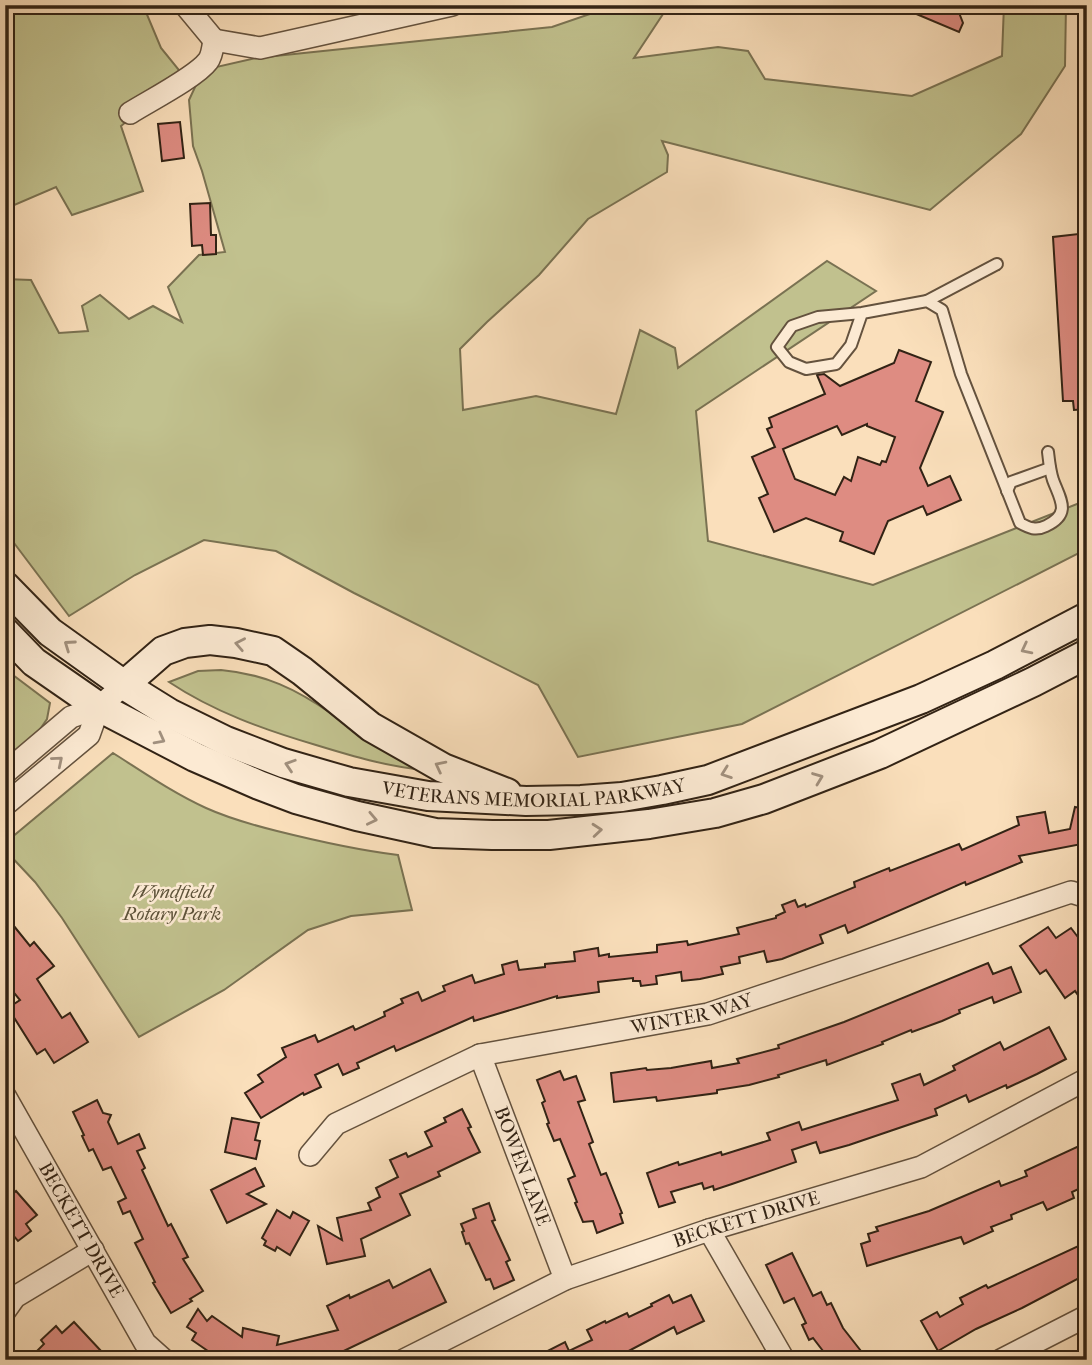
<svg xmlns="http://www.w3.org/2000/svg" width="1092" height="1365" viewBox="0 0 1092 1365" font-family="'IM FELL French Canon',serif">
  <rect width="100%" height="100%" fill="#fadfbb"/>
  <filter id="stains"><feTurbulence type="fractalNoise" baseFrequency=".00286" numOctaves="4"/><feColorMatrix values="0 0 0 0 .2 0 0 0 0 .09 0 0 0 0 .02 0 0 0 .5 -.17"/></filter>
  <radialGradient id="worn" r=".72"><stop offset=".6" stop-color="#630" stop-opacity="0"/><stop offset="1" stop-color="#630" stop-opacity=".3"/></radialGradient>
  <!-- green -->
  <g fill="#c1c18e" stroke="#7a7252" stroke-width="2">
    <path d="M5,5h138l18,43 22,27 -62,51 22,65 -71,24 -16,-28 -51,22z"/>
    <path d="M616,5h53l-35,53 84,-11 30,4 17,28 147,17 90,-40 2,-51h62l-1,61 -44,68 -91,76 -268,-69 6,14 -1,17 -79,47 -49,56 -52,47 -27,27 3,61 73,-14 80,18 24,-84 35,18 3,20 149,-107 49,30 -180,120 12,130 165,44 214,-85v49l-345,175 -164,33 -40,-72 -184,-92 -78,-42 -72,-11 -69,35 -66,41 -64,-85v-252l26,1 28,53 29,-2 -6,-25 18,-11 29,24 24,-13 29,16 -14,-35 31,-32 26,-3 -23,-81 -9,-25 -4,-46 14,-30 53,-12 296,-31z"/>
    <path d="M5,669l45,34 -3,16 -11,16 -31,27z"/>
    <path d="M221,670c44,4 75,19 111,44 7,5 14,11 22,16 23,15 48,27 72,40 -38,-3 -74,-14 -110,-25 -51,-15 -102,-33 -147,-63l29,-11z"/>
    <path d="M113,753c30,19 60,40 93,55 22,10 47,17 71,23 40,10 80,19 121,24l14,55 -61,6 -43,14 -84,60 -85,47 -77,-119 -27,-36 -30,-32v-7z"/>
  </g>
  <!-- building -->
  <g fill="#de8c82" stroke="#322315" stroke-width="2" fill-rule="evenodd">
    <path d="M895,5h61l7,18 -4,9z"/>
    <path d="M180,122l4,36 -22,3 -4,-37z"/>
    <path d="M210,203l1,32h5v19l-13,1 -1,-10 -10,1 -2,-42z"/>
    <path d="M1087,233v176l-13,1 -1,-9h-10l-10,-164z"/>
    <path d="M899,350l32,12 -15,39 27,11 -23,56 8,18 22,-10 11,24 -34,15 -4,-9 -35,15 -14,33 -34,-13 3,-9 -37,-14 -32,14 -15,-34 9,-4 -16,-37 23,-10 -8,-18 5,-2 -3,-9 56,-24 -8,-19 7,-1 16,12 54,-23zM867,424v2l28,11 -9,25 -4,-1 -2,4 -22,-8 -7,24 -7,-4 -9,18 -40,-16 -12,-30 54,-23 5,9z"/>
    <path d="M1075,807l12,2v34l-68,13 3,6 -56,23 -1,-3 -117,51 -3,-8 -25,10 3,8 -41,16 -15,3 -3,-11 -25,6 1,6 -19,4 2,7 -23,5 -18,2 -1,-9 -25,4 1,8 -16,2 -1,-5h-7v-3l-35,4 1,10 -42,6v-2l-83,25 -1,-4 -77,34 -2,-5 -37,17 2,5 -16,7 -5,-11 -23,11 6,12 -17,8 -1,-2 -42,25 -16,-25 18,-11 -5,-7 28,-18 -4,-9 33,-13 3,7 35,-16 2,4 30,-14 -1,-4 19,-9 -2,-4 17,-7 4,9 23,-10 -2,-5 29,-11 3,8 29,-9 -2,-9 15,-4 2,9 26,-3v-3l30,-3 -1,-9 24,-4 1,8 10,-2v3l48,-5v-7l30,-4 1,4 51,-11 -2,-6 39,-10v-2l9,-4 -3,-7 13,-5 3,7 7,-3 1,3 49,-20 -1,-5 35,-14 1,3 69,-27 3,6 57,-25 -2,-8 28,-5 4,21 21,-4z"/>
    <path d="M5,915l25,31 4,-4 20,24 -17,13 25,39 8,-5 18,29 -34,21 -9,-14 -8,5 -29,-46 12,-8 -15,-18z"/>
    <path d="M1048,927l8,11 15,-10 16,21v59l-12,-17 -10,7 -19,-28 -6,4 -20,-28z"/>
    <path d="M988,963l5,11 18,-7 10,25 -27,11 -2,-6 -33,13 1,3 -18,8 -30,11 -1,-2 -29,12 1,2 -56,21 -1,-5 -48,15 1,2 -30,8 -32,5v3l-60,8 -1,-4 -42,5 -3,-29 35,-5 1,2 24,-2 40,-7 1,7 27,-5 -2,-4 42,-11 -1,-3 66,-23z"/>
    <path d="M1049,1027l17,32 -29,15 -30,14 -1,-3 -37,17 -3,-7 -31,14 2,6 -88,30 -29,8 -4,-11 -24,8 4,12 -64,22 -18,6 -1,-4 -9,3 -2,-6 -31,9 4,10 -16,5 -12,-34 31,-11 1,3 42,-13 1,3 48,-15 -3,-7 32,-11 3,8 96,-30 -6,-16 28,-10 4,11 31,-15 -2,-4 47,-24 4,8z"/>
    <path d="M560,1071l4,9 12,-4 9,24 -7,2 15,40 -4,2 12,31 5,-2 16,40 -2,1 3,9 -26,10 -4,-12 -10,1 -8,-19 2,-1 -9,-23 7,-3 -15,-37 -6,2 -7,-17 2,-1 -7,-20 3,-2 -8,-21z"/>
    <path d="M97,1100l6,13 8,2 -3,7 10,22 21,-10 6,14 -8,3 8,17 -3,2 26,56 3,-2 17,33 -5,2 20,32 -13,8 2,2 -21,12 -18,-30 2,-1 -20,-39 8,-4 -13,-28 -7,3 -5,-12 8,-4 -15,-31 -8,3 -10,-21 -4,2 -7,-15 2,-1 -11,-23z"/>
    <path d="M462,1109l9,18 -3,1 12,24 -42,20 2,4 -40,18 10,21 -49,24 4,17 -38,8 -9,-38 24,14 -5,-22 34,-8 -3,-7 12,-6 -4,-9 22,-11 -8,-17 16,-7 2,4 24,-11 -7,-14 21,-10 -2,-4z"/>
    <path d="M232,1118l27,5 -4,17 5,1 -4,18 -31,-7z"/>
    <path d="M1079,1146l3,6 5,-2v35l-15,7 2,6 -27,12 -4,-8 -32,13 1,4 -21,8 2,4 -29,13 -3,-7 -94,29 -6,-22 9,-3 -2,-7 10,-3 -2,-4 53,-16 70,-30 2,5 26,-10 -2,-5z"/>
    <path d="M255,1168l9,18 -17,8 19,10 -39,19 -16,-33z"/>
    <path d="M16,1191l21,24 -11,9 5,7 -13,10 -13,-15v-25z"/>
    <path d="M489,1203l6,17 -3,1 18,39 -4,2 8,18 -20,9 -4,-10 -4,1 -17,-37 -3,1 -4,-12 2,-1 -3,-7 15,-6 -3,-9z"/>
    <path d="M277,1210l13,8 3,-6 16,9 -19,34 -13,-8 -2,4 -11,-6 2,-4 -4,-3z"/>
    <path d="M1087,1242v32l-65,34 -46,21 -38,22 -17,-30 16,-9 3,5 23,-13 -3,-6 26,-13 2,3z"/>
    <path d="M792,1253l21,43 8,-4 6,13 4,-2 12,25 25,32h-38l-17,-22 -4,2 -7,-15 4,-2 -12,-25 -10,5 -18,-38z"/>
    <path d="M430,1269l16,33 -119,57 -106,1 -29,-20 4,-7 -9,-6 11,-18 9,12 5,-5 30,21 1,-9 36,8 -2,9 61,-15 -11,-24 22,-11 1,3 39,-18 4,8z"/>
    <path d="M669,1295l4,8 18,-8 13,26 -27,13 -3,-7 -53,28 2,5h-93l35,-18 4,9 23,-11 -5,-10 18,-9 1,2 21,-10 2,4 23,-11 -1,-2z"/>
    <path d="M74,1322l28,30 -9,8h-65l16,-16 -3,-4 15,-14 6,7z"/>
  </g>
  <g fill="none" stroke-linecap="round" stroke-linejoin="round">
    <!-- lane casing -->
    <g stroke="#64523e" stroke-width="14">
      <g id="lane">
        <path d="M927,301l70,-37"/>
        <path d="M862,313l-11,32 -15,19 -30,5 -17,-7 -12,-15 15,-21 26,-9 44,-4 65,-12 15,9 19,64 59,149c9,5 16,8 26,3 26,-12 14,-27 7,-46 -3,-9 -4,-19 -5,-28"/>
        <path d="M1007,491l4,-9 39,-14"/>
      </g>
    </g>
    <!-- street casing -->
    <g stroke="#64523e" stroke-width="24">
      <g id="street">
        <path d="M185,5l29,35"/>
        <path d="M214,40l46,8 192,-43"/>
        <path d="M130,113c19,-12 66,-36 78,-52 4,-5 5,-15 6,-21"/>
        <path d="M5,773l66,-56 28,-10 25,-22"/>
        <path d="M5,805l84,-70 10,-28"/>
        <path id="s1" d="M480,1055l85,224"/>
        <path id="s2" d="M5,1096l140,247 19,17"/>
        <path id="s3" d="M310,1155l26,-31 144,-69 228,-41 363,-122 16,5"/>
        <path d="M709,1230l75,130"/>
        <path d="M5,1311l10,-14 78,-47"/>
        <path id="s4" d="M404,1360l161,-81 144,-49 212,-63 166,-88"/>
        <path d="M1001,1360l86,-44"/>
      </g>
    </g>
    <!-- secondary casing -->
    <g stroke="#322315" stroke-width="32">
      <g id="secondary">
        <path id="s5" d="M5,586l45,46 74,53 45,28 57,28 57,22 66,19 79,14 98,5 55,-1 41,-3 40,-7 46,-10 213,-81 74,-34 92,-48"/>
        <path d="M5,632l29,30 65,45 96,50 64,28 37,14 61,17 78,17 57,2h57l100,-11 66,-11 49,-14 116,-45 153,-72 54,-28"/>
        <path d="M124,685l39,-34 22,-8 25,-3 26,3 37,8 29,20 69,56 72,41 64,25"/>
      </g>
    </g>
    <!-- lane -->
    <use href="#lane" stroke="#fcead3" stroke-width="10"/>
    <!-- street -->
    <use href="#street" stroke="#fcead3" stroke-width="21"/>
    <!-- secondary -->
    <use href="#secondary" stroke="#fcead3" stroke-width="28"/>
  </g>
  <!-- one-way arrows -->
  <defs><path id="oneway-chevron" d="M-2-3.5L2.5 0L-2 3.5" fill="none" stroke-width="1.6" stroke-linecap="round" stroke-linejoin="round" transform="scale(1.75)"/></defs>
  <g stroke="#a1907e">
    <use href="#oneway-chevron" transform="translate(240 644) rotate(-169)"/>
    <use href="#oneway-chevron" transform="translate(69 645) rotate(-145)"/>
    <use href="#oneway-chevron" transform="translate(1026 649) rotate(153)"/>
    <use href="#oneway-chevron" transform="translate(160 739) rotate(28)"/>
    <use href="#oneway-chevron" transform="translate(58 761) rotate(-40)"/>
    <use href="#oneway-chevron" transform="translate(290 765) rotate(-162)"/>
    <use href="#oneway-chevron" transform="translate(440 766) rotate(-153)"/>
    <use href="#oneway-chevron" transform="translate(726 773) rotate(160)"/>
    <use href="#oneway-chevron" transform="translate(818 778) rotate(-21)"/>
    <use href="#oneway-chevron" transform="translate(372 819) rotate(12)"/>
    <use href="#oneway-chevron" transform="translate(597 830) rotate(-5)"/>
  </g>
  <g text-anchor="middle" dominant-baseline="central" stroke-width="5" stroke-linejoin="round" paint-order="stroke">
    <!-- street labels -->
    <g font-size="19" fill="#322315" stroke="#fcead3">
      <text stroke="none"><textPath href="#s5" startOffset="588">VETERANS MEMORIAL PARKWAY</textPath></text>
      <text stroke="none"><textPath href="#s3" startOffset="416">WINTER WAY</textPath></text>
      <text stroke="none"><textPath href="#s1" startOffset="119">BOWEN LANE</textPath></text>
      <text stroke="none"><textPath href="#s4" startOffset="371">BECKETT DRIVE</textPath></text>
      <text stroke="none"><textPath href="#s2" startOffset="154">BECKETT DRIVE</textPath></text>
    </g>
    <!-- park labels -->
    <g font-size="19" font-style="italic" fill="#5d5239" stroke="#fcead3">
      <text x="172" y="892">Wyndfield<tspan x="172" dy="22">Rotary Park</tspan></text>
    </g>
  </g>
  <!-- margin -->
  <rect width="1092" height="1365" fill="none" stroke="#fadfbb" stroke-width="28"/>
  <rect x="7" y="7" width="1078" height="1351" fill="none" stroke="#322315" stroke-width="3.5"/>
  <rect x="14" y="14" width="1064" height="1337" fill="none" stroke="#322315" stroke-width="2"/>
  <rect width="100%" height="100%" filter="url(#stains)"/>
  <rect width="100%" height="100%" fill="url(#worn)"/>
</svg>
